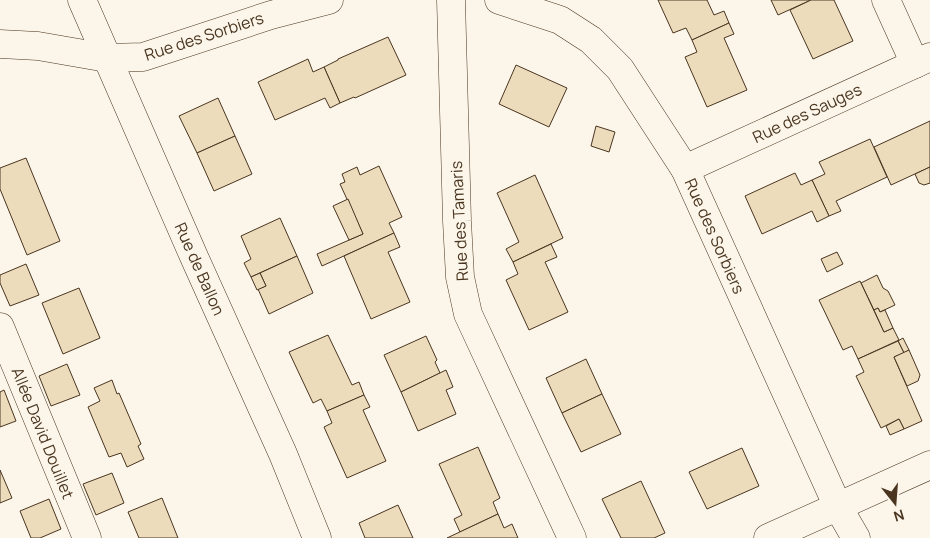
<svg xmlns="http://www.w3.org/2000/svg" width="930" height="538" viewBox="0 0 930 538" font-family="Manrope,sans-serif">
  <rect width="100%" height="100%" fill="#fbf6e9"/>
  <!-- building -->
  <g fill="#ecdcbc" stroke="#4a3520">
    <path d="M658,0h49l7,15 10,-4 5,12 -37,17 -6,-12 -13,5z"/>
    <path d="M771,0h40l-33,15z"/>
    <path d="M811,0h23l19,41 -40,18 -23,-49z"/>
    <path d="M729,23l5,11 -10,4 23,52 -40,17 -22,-50 12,-5 -5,-12z"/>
    <path d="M388,37l18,38 -51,23 -1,-1 -14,6 -16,-36 14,-7v-1z"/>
    <path d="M308,59l5,13 11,-5 16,36 -10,5 -5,-10 -50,22 -17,-38z"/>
    <path d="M516,65l51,23 -18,39 -50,-23z"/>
    <path d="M218,98l17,38 -38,17 -18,-37z"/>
    <path d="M930,121v46l-39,18 -17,-38z"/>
    <path d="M596,126l19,6 -6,20 -18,-6z"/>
    <path d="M235,136l17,38 -38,17 -17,-38z"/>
    <path d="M870,139l17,38 -51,24 5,10 -12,5 -17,-36 13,-6 -6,-12z"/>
    <path d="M26,158l34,83 -33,14 -27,-66v-21z"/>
    <path d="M379,166l23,51 -13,6 5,10 -72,33 -5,-12 46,-20 -23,-50 5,-2 -3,-8 15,-7 3,8z"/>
    <path d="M930,167v16l-6,2 -5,-2 -4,-9z"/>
    <path d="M795,173l6,12 11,-5 17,36 -12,6 -5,-11 -50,23 -17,-38z"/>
    <path d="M535,175l28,63 -50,24 -7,-13 13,-7 -22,-49z"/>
    <path d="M348,199l15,35 -14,6 -16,-34z"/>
    <path d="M280,218l17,38 -46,21 -7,-14 7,-4 -10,-23z"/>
    <path d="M394,233l6,14 -12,5 22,50 -39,17 -27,-63z"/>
    <path d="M551,244l6,13 -12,5 23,50 -39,18 -23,-50 12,-6 -5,-12z"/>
    <path d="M837,252l6,12 -16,8 -6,-13z"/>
    <path d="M297,256l16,37 -44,21 -11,-25 8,-3 -6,-13z"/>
    <path d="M26,264l13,31 -29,11 -10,-23v-8z"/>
    <path d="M260,273l6,13 -9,4 -6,-13z"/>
    <path d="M877,275l6,13 5,3 7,14 -15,7 -2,-4 -4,2 -13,-27z"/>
    <path d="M860,281l24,51 9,-4 6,12 -41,19 -6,-13 -9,4 -24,-50z"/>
    <path d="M79,288l21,50 -37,16 -21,-51z"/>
    <path d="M878,308l2,4 5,-2 8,18 -9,4 -10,-22z"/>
    <path d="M328,335l24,50 7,-3 5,13 -37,16 -6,-12 -8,4 -24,-51z"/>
    <path d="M426,336l11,24 -2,2 5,11 -39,19 -17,-37z"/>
    <path d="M903,338l6,12 -5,3 -6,-12z"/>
    <path d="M898,341l6,12 -10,4 28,64 -18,8 -5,-10 -18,9 -25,-52 8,-4 -6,-13z"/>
    <path d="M909,350l11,25 -2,6 -11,5 -13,-29z"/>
    <path d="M586,359l16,35 -40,19 -16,-35z"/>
    <path d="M67,364l13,31 -29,11 -12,-30z"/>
    <path d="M446,370l7,17 -7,3 10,24 -38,17 -17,-39z"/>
    <path d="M112,380l5,14 2,-1 22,51 -3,2 6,13 -17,8 -6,-14 -12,4 -21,-50 12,-6 -6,-13z"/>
    <path d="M4,390l12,31 -16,6v-35z"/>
    <path d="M602,394l19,40 -40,18 -19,-39z"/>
    <path d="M364,395l6,12 -7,3 23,51 -39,17 -23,-51 8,-4 -5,-12z"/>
    <path d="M899,419l5,10 -14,6 -4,-9z"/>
    <path d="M478,447l22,51 -7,4 5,12 -38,18 -6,-13 8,-4 -23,-51z"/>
    <path d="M742,448l17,38 -52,23 -18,-37z"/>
    <path d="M0,470l12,28 -12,5z"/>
    <path d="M112,473l12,30 -28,12 -13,-31z"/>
    <path d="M641,481l24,52 -11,5h-33l-19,-39z"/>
    <path d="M162,498l16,40h-39l-11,-26z"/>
    <path d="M49,499l12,30 -21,9h-9l-11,-27z"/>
    <path d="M398,505l15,33h-48l-6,-15z"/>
    <path d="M498,514l6,14 8,-4 6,14h-71z"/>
  </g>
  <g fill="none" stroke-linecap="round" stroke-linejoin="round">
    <!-- minor casing -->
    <g stroke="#4a3520" stroke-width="29">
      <g id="minor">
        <path d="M451,0l6,221 3,56 8,37 104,224"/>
        <path d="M499,0l61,20 31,20 29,29 65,100 153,338 18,31"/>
        <path d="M886,0l29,64"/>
        <path d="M0,44l38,2 69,12 36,-1 128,-42 58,-15"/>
        <path d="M685,169l245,-112"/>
        <path d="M0,327l87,211"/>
        <path d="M768,538l162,-73"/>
      </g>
    </g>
    <!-- tertiary casing -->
    <g stroke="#4a3520" stroke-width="29">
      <path id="tertiary" d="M82,0l113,259 88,195 34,84"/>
    </g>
    <!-- minor -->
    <use href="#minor" stroke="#fbf6e9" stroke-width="28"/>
    <!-- tertiary -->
    <use href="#tertiary" stroke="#fbf6e9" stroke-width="28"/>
  </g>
  <g text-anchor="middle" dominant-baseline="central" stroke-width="4" stroke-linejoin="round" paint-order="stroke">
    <!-- street labels -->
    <g font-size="16" fill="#4a3520" stroke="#fbf6e9">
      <text transform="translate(204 36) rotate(-18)">Rue des Sorbiers</text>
      <text transform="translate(807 113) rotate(-25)">Rue des Sauges</text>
      <text transform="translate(459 221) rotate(-93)">Rue des Tamaris</text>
      <text transform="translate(715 236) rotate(66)">Rue des Sorbiers</text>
      <text transform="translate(200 269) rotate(66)">Rue de Ballon</text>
      <text transform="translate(43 433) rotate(68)">Allée David Douillet</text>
    </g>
  </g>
  <!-- north arrow -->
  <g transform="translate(895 503) rotate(163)" stroke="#fbf6e9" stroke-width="4" paint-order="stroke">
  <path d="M0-4L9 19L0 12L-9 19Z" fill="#4a3520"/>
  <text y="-8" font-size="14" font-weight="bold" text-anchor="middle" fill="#4a3520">N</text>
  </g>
</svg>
